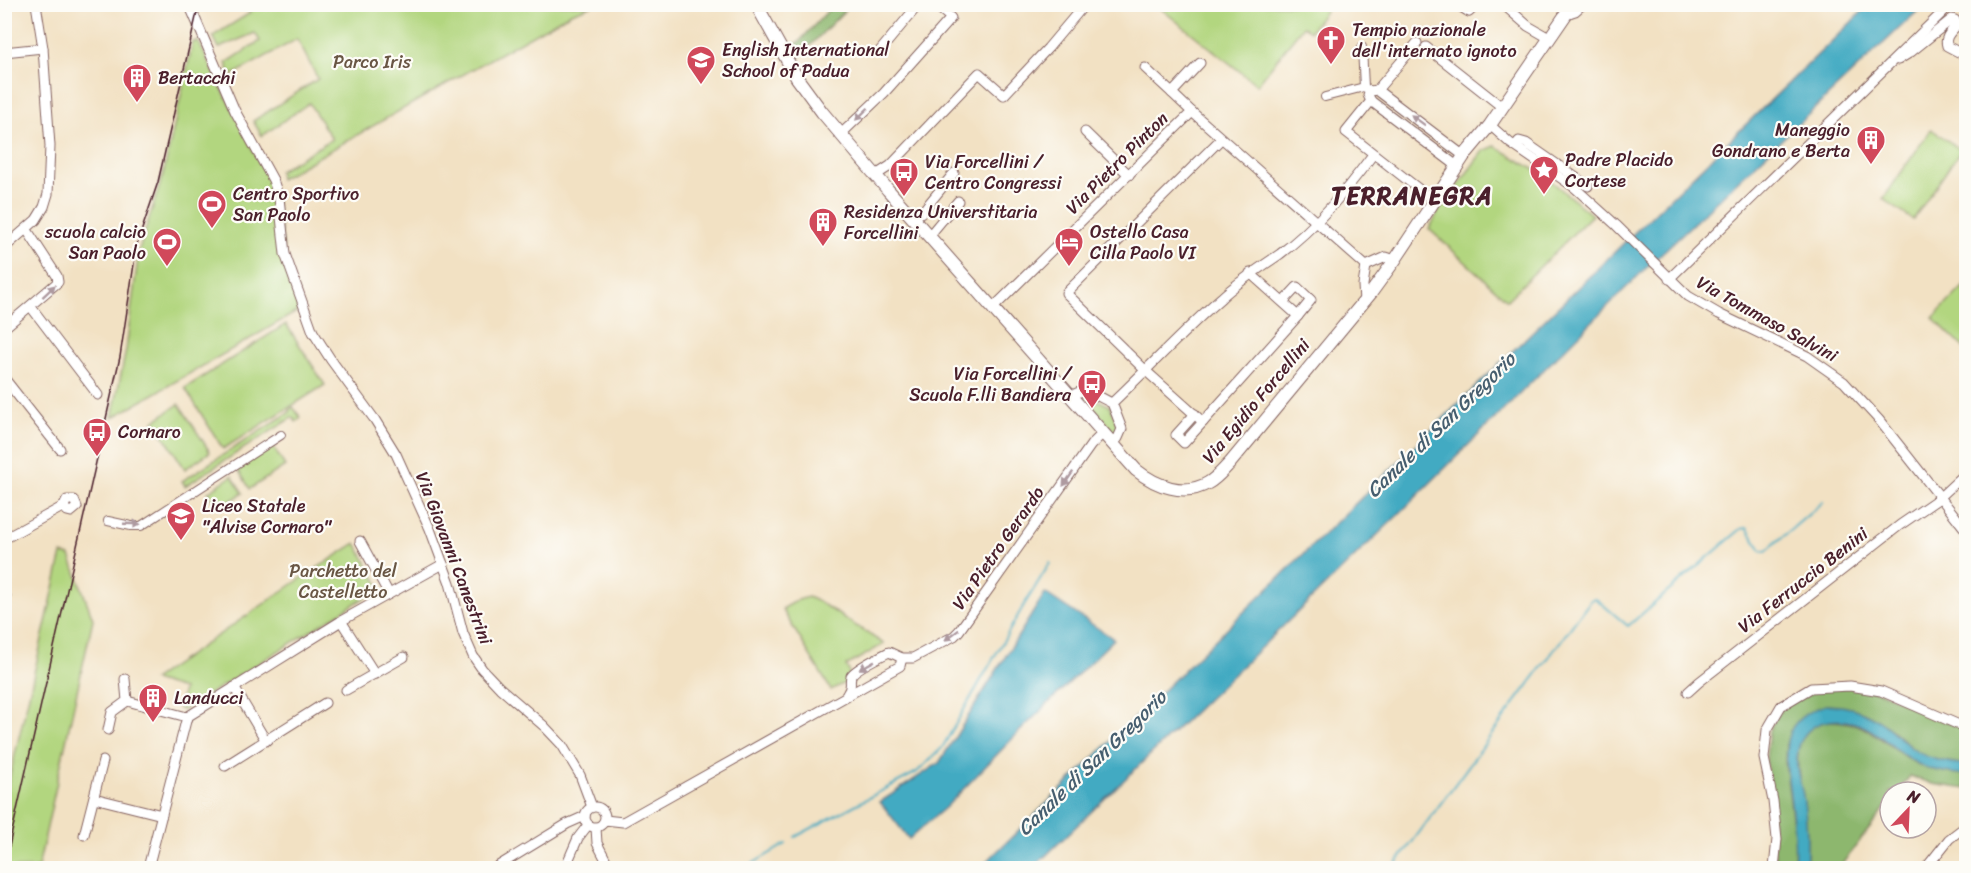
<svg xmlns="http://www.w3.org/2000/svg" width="1971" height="873" viewBox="0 0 1971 873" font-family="Sriracha,sans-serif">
  <rect width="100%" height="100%" fill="#fdfcf7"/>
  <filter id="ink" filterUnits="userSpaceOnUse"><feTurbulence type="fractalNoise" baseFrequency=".0167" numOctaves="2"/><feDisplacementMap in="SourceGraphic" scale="12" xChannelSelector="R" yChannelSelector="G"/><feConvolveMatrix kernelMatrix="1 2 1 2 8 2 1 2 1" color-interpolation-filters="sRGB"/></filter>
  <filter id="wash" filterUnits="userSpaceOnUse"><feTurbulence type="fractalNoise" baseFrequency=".008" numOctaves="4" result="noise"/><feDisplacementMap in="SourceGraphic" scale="24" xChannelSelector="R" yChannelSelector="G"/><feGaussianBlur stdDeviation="1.35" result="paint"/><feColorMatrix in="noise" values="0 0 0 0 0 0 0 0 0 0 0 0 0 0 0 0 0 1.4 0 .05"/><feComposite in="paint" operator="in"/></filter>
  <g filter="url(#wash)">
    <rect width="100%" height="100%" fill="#f2e1c3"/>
    <!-- green -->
    <g fill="#b2d67f" stroke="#7e7a55" stroke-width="1.5">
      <path d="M245,5h348l-22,8 -291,166 -1,-8 53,-32 -23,-36 -47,33 -9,-15 65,-42 -21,-40 -66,37 -5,-13 34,-22 -5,-8 -36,15 -6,-12 37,-23z"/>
      <path d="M1156,5v-1l174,1 -20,26 -7,-5 -46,59z"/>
      <path d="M198,41l74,147 4,13 12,73 12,36 -188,108 14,-68 13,-100 24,-75 30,-133z"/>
      <path d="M1931,129l30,21 -48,70 -30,-21z"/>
      <path d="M1495,146l49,29 48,40 -85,85 -78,-71 11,-20 43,-58z"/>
      <path d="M1965,285l1,1v64l-33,-32z"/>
      <path d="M286,324l39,61 -102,64 -38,-61z"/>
      <path d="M1087,395l23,11 9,24 -3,4 -32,-38z"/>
      <path d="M179,404l31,48 -25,17 -31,-48z"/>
      <path d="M293,407l8,11 -5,4 -3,-5 -108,69 -3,-5 108,-69 -1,-2z"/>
      <path d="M272,445l13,21 -35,23 -13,-21z"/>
      <path d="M232,476l11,17 -23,15 -12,-16z"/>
      <path d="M356,543l23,42 -2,5 -194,120 -4,-1 4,-20 -30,-9 150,-103z"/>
      <path d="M62,554l8,2 23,63 -55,249h-33v-71z"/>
      <path d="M808,597l13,6 63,41 -38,22 3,5 -1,10 -17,9 -49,-81 16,-9z"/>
    </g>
    <!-- forest -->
    <g fill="#8db76e" stroke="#6c6b4c" stroke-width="1.5">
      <path d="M833,5h17l-53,54 -8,-11 10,-6z"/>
      <path d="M1850,686l31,6 85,38v35l-30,-5 -12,-4 -11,-7 -21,-19 -30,-18 -68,13 -8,19 -1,18 10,78 -1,28h-18l-10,-110 3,-28 13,-23 29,-17z"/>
      <path d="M1827,721c48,-1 56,27 94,45 14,6 31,7 45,9v14l-34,-5 -22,-8 -12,16h-8v10l-51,66h-33c2,-18 1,-37 -1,-55 -3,-33 -24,-80 22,-92z"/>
    </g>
    <!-- water -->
    <g fill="#42aac2" stroke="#466476" stroke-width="1.5">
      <path d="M1869,5h55l-281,266 -247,246 -363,351h-53z"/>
      <path d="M1045,593l69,46 -96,94 -72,74 -37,32 -29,-37 59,-39z"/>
      <path d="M1826,705c25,0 47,9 65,25 7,6 14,13 22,19 15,11 35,13 53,16v10c-14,-2 -31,-3 -44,-9 -22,-9 -36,-29 -57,-39 -33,-15 -69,-5 -68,37 0,10 4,21 6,31 4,24 5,49 3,73h-12c2,-24 -1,-48 -4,-73 -5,-41 -14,-75 36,-90z"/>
    </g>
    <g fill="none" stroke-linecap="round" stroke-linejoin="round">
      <!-- stream -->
      <g stroke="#42aac2" stroke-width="2">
        <path d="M795,837l122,-65 25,-24 82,-143 26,-42"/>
        <path d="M745,868l41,-24"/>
        <path d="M1393,868l198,-268 4,-2 33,28 113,-97 6,-1 14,22 5,1 57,-49"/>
      </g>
    </g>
  </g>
  <g filter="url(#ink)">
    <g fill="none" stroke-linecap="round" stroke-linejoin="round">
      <!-- pedestrian casing -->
      <g stroke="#856360" stroke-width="10">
        <g id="pedestrian">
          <path d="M1362,47l2,40 6,4"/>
          <path d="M1325,97l39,-10"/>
          <path d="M108,521l23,5h10l140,-91"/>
        </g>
      </g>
      <!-- minor casing -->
      <g stroke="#856360" stroke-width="11">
        <g id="minor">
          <path d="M189,4l46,107 38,69 6,18 6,56 28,78 18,28 44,60 21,34 34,75 20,54 13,50 10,23 9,13 18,19 44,38 18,19 18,30 12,32"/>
          <path d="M1456,4l13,8 8,-8"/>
          <path d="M1503,4l25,22 21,12"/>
          <path d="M1566,14l9,-3 8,-7"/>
          <path d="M1426,47l76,60"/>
          <path d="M4,52l39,-4"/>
          <path d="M879,52l40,-48"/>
          <path d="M1898,60l13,-8 41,-33 3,1 2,5c-6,7 -13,12 -10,21l19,10"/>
          <path d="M1145,68l27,25"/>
          <path d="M1377,90l40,-47"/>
          <path d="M1371,101l-25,31 88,69"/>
          <path d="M1192,112l174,154"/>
          <path d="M1490,125l20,18 64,44 42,38 72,71 31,18 88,42 37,26 35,38 87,110"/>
          <path d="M1085,132l44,43"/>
          <path d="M841,134l43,-41 67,-75 -17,-14"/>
          <path d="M1221,139l-155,154 80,78 57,51 95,-106 -48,-43"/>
          <path d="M1515,146l4,-5 7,2 62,43"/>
          <path d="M1457,166l-86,-65 -3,-6 2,-4 7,-1 87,66"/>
          <path d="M876,175l14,-9 89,-93 25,22 44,-47 37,-44"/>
          <path d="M913,218l9,-6 32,-39"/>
          <path d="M929,236l29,-35"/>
          <path d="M4,248l32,-28 8,-13 4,-13 2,-48 -7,-98 -7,-44"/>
          <path d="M1669,279l282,-275"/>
          <path d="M1283,302l14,-15 14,13 -13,16"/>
          <path d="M1364,302l-1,-17 3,-19 20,-9 9,3"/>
          <path d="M31,307l67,88"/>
          <path d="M993,308l199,-196 -20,-19 28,-30"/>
          <path d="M4,328l54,-46 -1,-6 -30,-46"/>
          <path d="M4,378l56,71"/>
          <path d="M1072,396c13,-11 26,1 40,7l10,26 -4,9 -5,6"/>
          <path d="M1112,403c36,-34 71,-72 109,-105 18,-17 39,-30 59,-44 36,-27 64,-61 91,-97"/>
          <path d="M1195,414l-19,21 8,8 19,-21"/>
          <path d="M4,539l60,-33 3,-6h7l3,7 -6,5 -4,-1 -3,-5"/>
          <path d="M360,541l29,53"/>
          <path d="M4,604l2,-8"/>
          <path d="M341,621l34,53"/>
          <path d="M234,687l32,54"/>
          <path d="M346,690l58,-33"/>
          <path d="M1688,692l11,-10 201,-157 38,-26 28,-26"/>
          <path d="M847,694c6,-8 2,-10 4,-18 3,-7 30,-20 38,-24l13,6h11l41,-22 5,-5 132,-186 12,-12"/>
          <path d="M127,701l60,16"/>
          <path d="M108,730l4,-18 15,-11 -2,-22"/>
          <path d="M225,766l100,-63"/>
          <path d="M94,798l68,17"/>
          <circle cx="595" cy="817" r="10"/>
          <path d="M605,820l18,2 277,-156 2,-8"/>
          <path d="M596,828l1,15 13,25"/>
          <path d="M84,835l19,-74"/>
          <path d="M148,868l39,-151 154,-96 102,-57"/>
          <path d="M495,868l72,-44 18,-8"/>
          <path d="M565,868l13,-30 10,-13"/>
          <path d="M1774,868l3,-29 -4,-38 -9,-43 3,-28 14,-24 30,-18 39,-2 31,5 85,37"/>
          <path d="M1926,868l23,-29 17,-13"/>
        </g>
      </g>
      <!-- tertiary casing -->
      <g stroke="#856360" stroke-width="14">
        <path id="tertiary" d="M756,4l41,74 25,34 66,78 248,280c20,16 48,27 72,13 9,-5 15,-13 22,-20l141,-170 24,-33 69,-104 26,-31 83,-121"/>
      </g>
      <!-- pedestrian -->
      <use href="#pedestrian" stroke="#fff" stroke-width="8"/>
      <!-- minor -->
      <use href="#minor" stroke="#fff" stroke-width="9"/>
      <!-- tertiary -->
      <use href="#tertiary" stroke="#fff" stroke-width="12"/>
      <!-- tram -->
      <path stroke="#4a1f2b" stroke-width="1.5" d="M9,868v-21l3,-15 108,-475 17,-113 21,-62 41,-178"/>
    </g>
    <!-- one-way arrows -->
    <defs><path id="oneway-solid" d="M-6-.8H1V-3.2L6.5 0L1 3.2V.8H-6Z" transform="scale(1.5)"/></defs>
    <g fill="#ae9aa0">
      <use href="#oneway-solid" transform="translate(862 114) rotate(136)"/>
      <use href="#oneway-solid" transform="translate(1418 120) rotate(-143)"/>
      <use href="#oneway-solid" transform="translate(49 291) rotate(-43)"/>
      <use href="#oneway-solid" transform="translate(1068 479) rotate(125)"/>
      <use href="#oneway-solid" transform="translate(132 524) rotate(2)"/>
      <use href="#oneway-solid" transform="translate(952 635) rotate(143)"/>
      <use href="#oneway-solid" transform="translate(867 665) rotate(151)"/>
    </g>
  </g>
  <!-- icons -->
  <defs>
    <g id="church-pin" transform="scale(1.5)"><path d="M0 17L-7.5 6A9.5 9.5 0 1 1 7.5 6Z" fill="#d1495b" stroke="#fdfcf7"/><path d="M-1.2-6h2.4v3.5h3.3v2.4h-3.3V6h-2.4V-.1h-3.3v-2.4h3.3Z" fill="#fff"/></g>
    <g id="school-pin" transform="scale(1.5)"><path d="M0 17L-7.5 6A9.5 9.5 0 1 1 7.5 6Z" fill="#d1495b" stroke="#fdfcf7"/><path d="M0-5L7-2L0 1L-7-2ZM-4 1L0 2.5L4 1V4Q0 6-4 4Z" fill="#fff"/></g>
    <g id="building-pin" transform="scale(1.5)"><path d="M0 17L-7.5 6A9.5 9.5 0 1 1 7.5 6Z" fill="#d1495b" stroke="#fdfcf7"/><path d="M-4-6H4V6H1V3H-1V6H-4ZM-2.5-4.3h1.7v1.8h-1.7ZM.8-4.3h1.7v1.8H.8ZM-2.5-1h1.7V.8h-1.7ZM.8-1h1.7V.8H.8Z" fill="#fff"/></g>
    <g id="sight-pin" transform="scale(1.5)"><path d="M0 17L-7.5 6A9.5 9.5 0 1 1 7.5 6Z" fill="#d1495b" stroke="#fdfcf7"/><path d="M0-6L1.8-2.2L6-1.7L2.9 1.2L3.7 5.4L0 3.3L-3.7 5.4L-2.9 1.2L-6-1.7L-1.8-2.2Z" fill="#fff"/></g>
    <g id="bus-pin" transform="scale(1.5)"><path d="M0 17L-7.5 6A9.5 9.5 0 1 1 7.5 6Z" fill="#d1495b" stroke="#fdfcf7"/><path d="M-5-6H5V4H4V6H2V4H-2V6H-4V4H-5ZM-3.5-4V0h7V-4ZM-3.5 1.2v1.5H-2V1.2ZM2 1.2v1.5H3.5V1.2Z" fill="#fff"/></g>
    <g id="stadium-pin" transform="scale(1.5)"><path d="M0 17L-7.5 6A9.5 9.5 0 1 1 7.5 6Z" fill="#d1495b" stroke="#fdfcf7"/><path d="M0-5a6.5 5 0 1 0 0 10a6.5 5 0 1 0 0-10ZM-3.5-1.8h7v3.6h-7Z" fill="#fff"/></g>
    <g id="hotel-pin" transform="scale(1.5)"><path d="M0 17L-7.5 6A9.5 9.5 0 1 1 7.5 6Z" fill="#d1495b" stroke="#fdfcf7"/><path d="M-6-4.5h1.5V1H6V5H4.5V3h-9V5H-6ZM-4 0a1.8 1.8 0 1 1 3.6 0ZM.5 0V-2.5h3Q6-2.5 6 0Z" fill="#fff"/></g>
  </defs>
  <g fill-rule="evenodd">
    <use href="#church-pin" x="1331" y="40"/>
    <use href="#school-pin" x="701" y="60"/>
    <use href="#building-pin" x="137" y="78"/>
    <use href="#building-pin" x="1871" y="140"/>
    <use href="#sight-pin" x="1544" y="170"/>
    <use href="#bus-pin" x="904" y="172"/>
    <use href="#stadium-pin" x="212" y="204"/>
    <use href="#building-pin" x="823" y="222"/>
    <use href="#stadium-pin" x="167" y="242"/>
    <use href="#hotel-pin" x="1069" y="242"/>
    <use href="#bus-pin" x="1092" y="384"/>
    <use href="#bus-pin" x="97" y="432"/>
    <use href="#school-pin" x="181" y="516"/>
    <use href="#building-pin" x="153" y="698"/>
  </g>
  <g text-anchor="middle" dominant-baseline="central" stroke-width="4.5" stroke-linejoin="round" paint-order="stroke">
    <!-- poi labels -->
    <g font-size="18" fill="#4a1f2b" stroke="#fdfcf7" text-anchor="start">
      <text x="1352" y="30">Tempio nazionale<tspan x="1352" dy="21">dell'internato ignoto</tspan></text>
      <text x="722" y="50">English International<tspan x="722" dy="21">School of Padua</tspan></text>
      <text x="158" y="78">Bertacchi</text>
      <text x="1850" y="130" text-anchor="end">Maneggio<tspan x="1850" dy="21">Gondrano e Berta</tspan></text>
      <text x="1565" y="160">Padre Placido<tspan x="1565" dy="21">Cortese</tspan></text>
      <text x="925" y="162">Via Forcellini /<tspan x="925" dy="21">Centro Congressi</tspan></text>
      <text x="233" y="194">Centro Sportivo<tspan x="233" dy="21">San Paolo</tspan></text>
      <text x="844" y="212">Residenza Universtitaria<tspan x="844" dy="21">Forcellini</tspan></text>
      <text x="146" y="232" text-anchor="end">scuola calcio<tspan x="146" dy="21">San Paolo</tspan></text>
      <text x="1090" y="232">Ostello Casa<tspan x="1090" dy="21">Cilla Paolo VI</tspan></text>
      <text x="1071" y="374" text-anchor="end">Via Forcellini /<tspan x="1071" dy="21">Scuola F.lli Bandiera</tspan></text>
      <text x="118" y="432">Cornaro</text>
      <text x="202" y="506">Liceo Statale<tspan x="202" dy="21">"Alvise Cornaro"</tspan></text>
      <text x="174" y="698">Landucci</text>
    </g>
    <!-- park labels -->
    <g font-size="18" fill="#695644" stroke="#fdfcf7">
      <text x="372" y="62">Parco Iris</text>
      <text x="343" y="571">Parchetto del<tspan x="343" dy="21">Castelletto</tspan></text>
    </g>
    <!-- street labels -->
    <g font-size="18" fill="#4a1f2b" stroke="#fdfcf7">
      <text transform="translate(1117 163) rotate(-45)">Via Pietro Pinton</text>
      <text transform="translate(1767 319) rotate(29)">Via Tommaso Salvini</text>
      <text transform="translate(1256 401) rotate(-50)">Via Egidio Forcellini</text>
      <text transform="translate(998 548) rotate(-55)">Via Pietro Gerardo</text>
      <text transform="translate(454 558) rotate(69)">Via Giovanni Canestrini</text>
      <text transform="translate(1803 580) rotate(-38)">Via Ferruccio Benini</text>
    </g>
    <!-- water labels -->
    <g font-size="20" font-style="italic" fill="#465e6f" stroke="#fdfcf7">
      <text transform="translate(1441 425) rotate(-44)">Canale di San Gregorio</text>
      <text transform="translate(1092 763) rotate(-44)">Canale di San Gregorio</text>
    </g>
    <!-- district labels -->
    <g font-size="24" font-weight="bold" letter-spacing="1.5" fill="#4a1f2b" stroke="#fdfcf7">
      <text x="1412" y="196">TERRANEGRA</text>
    </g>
  </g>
  <!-- margin -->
  <rect width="1971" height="873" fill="none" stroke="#fdfcf7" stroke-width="24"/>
  <!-- north arrow -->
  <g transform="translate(1908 810) rotate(23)"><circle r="28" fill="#fdfcf7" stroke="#b5a4a5" stroke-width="1.5"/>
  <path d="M0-4.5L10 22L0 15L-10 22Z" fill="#d1495b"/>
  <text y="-9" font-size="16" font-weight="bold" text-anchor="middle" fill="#4a1f2b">N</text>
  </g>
</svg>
